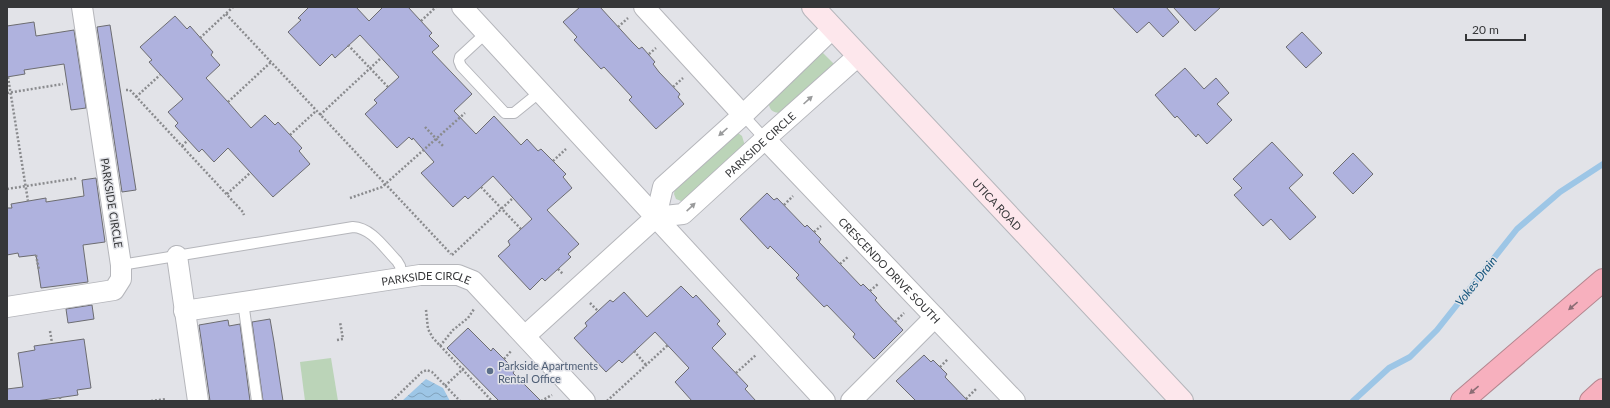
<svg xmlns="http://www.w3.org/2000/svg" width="1610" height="408" viewBox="0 0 1610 408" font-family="Lato,sans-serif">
  <defs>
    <pattern id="water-waves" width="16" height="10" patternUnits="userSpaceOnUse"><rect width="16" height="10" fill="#9dc6e6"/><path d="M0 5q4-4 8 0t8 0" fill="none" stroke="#81a2bb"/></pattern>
  </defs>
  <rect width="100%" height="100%" fill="#e2e3e8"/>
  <!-- grass -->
  <g fill="#bbd4b8">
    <path d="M822,52l12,12 -53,49c-9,0 -13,-4 -12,-13z"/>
    <path d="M738,133l4,3 3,10 -59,54 -5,1 -5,-2 -2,-5 1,-6 58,-54z"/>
    <path d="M331,358l7,43h-33l-5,-39z"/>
  </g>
  <!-- water -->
  <path fill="url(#water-waves)" d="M426,379l17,9 7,13h-48z"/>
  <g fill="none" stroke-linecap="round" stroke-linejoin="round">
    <!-- stream -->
    <path stroke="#9dc6e6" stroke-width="6" d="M1353,401l36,-33 21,-11 27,-27 80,-101 43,-37 43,-28"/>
  </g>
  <!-- building -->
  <g fill="#afb2de" stroke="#6d6d71">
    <path d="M309,7h47l13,14 14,-14h25l24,26 -3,3 10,10 -7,6 40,42 -18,17 22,23 18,-18 27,29 6,-6 11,12 3,-2 25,25 -3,3 9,11 -25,22 32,34 -11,10 3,3 -26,24 -3,-3 -12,12 -32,-34 12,-11 -2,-4 24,-22 -39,-43 -25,23 -3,-3 -12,11 -32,-34 13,-11 -21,-24 -1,2 -3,-3 -12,11 -32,-34 12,-11 -3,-3 25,-23 -39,-42 -25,23 -3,-4 -12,12 -32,-34 13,-12 -3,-2z"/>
    <path d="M580,7h20l32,35 7,7 3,-2 13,15 -2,2 6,8 21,22 -2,3 6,7 -28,25 -27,-29 3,-3 -28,-30 -3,2 -27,-29 3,-3 -14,-15z"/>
    <path d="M1112,7h54l13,15 -16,15 -14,-15 -12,11z"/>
    <path d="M1173,7h48l-26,24z"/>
    <path d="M175,16l12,13 3,-3 23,26 -2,3 9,10 -14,13 22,24 23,26 14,-13 10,10 3,-3 24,26 -3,3 11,13 -37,33 -45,-49 -14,14 -12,-13 -3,3 -24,-26 3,-3 -10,-11 15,-13 -34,-37 3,-2 -12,-13z"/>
    <path d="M34,22l2,14 38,-6 12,78 -15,2 -7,-46 -40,6 1,4 -18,3v-51z"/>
    <path d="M110,25l26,165 -14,2 -25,-165z"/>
    <path d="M1302,32l20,21 -16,15 -20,-21z"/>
    <path d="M1185,68l19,21 12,-11 13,15 -12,11 15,16 -25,24 -9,-10 -2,3 -19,-21 -2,2 -20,-23z"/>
    <path d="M1272,142l31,33 -14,13 27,29 -26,23 -19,-21 -8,7 -29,-31 8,-7 -9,-9z"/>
    <path d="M1353,153l20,21 -20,20 -20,-21z"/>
    <path d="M96,178l9,64 -22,3 5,37 -47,6 -5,-33 -17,2 -1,-4 -11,2v-47h5l-1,-4 35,-6v4l38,-6 -2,-16z"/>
    <path d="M767,193l7,7 3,-2 28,29 2,-2 14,14 -2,3 42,44 2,-2 14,14 -2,2 7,8 21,22 -29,29 -21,-22 2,-3 -28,-29 -3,2 -28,-29 3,-3 -29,-29 -2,3 -28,-30z"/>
    <path d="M681,286l12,12 3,-3 24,26 -3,3 9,10 -14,14 36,38 -3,3 11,12h-64l-17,-19 14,-14 -34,-36 -33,31 -3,-3 -13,12 -32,-34 13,-12 -2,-3 25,-23 3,2 11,-10 23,25z"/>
    <path d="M92,305l2,14 -26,4 -2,-14z"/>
    <path d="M270,319l4,23 9,59h-20l-11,-79z"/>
    <path d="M228,320l1,6 11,-2 10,77h-40l-11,-76z"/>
    <path d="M468,328l23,23 2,-3 22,22 -2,3 28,28h-42l-52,-53z"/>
    <path d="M84,339l7,49 -14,2 1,5 -42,6h-29v-12l16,-2 -5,-34 17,-3 -1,-4z"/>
    <path d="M924,355l7,7 2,-2 14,14 -2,3 23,24h-52l-20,-20z"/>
  </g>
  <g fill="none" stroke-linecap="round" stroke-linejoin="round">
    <!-- lane casing -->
    <g stroke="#b5b6bb" stroke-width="12">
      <g id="lane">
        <path d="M486,33l-26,24 -1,4 2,5 44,47h9l26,-21"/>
        <path d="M743,115l22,24"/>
        <path d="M121,265l232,-38c19,1 31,21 44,34l3,5 2,12"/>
        <path d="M243,302l14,99"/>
      </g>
    </g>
    <!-- street casing -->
    <g stroke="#b5b6bb" stroke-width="22">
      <g id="street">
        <path d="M462,7l363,394"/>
        <path d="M644,7l99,108"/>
        <path id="s1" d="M765,139l250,262"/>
        <path id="s2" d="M656,217l27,-3 82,-75 93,-83"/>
        <path d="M177,256l21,145"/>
        <path d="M7,307l107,-17 7,-11v-14l-39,-258"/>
        <path id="s3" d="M184,311l236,-36h38l15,6 112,120"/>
        <path d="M525,336l131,-119 7,-30 80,-72 90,-87"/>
        <path d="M851,401l84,-84"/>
      </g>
    </g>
    <!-- secondary casing -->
    <g stroke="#b5b6bb" stroke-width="24">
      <g id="secondary">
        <path id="s4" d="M813,7l369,394"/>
      </g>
    </g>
    <!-- highway casing -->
    <g stroke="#b3868f" stroke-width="24">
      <g id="highway">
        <path d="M1462,401l141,-121"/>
        <path d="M1591,401l12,-11"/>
      </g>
    </g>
    <!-- path -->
    <g stroke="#8a8b8e" stroke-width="2.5" stroke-dasharray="2 2" stroke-linecap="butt">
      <path d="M226,14l225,240"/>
      <path d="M421,21l15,-14"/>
      <path d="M618,27l10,-9"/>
      <path d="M200,38l33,-31"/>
      <path d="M348,45l40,42"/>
      <path d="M649,54l7,-6"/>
      <path d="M8,77l20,124"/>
      <path d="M673,87l10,-9"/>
      <path d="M126,90h4l113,122 1,3"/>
      <path d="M7,93l56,-9"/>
      <path d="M136,97l24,-22"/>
      <path d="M228,102l43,-40"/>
      <path d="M320,115l61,-57"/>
      <path d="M425,127l19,20"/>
      <path d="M290,135l26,-24"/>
      <path d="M182,146l6,-6"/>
      <path d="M553,161l13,-12"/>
      <path d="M481,187l40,42"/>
      <path d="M7,189l71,-11"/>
      <path d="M227,194l23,-21"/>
      <path d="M350,198l32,-11 83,-74"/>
      <path d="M784,205l9,-9"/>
      <path d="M814,232l7,-6"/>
      <path d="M36,255l3,15"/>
      <path d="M452,255l61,-57"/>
      <path d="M840,264l9,-8"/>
      <path d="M558,269l5,5"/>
      <path d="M870,291l8,-7"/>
      <path d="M590,303l8,8"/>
      <path d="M426,310l2,19 5,9 59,63"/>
      <path d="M895,322l9,-9"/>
      <path d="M50,331l2,12"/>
      <path d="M337,340l6,-1 -3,-17"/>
      <path d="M440,346l13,-16 15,-12 6,-9"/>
      <path d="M634,351l12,14"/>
      <path d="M504,359l8,-9"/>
      <path d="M940,367l8,-8"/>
      <path d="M736,373l20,-18"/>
      <path d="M445,386l20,-19"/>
      <path d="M60,397v4"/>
      <path d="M966,399l10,-10"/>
      <path d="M151,401l15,-2"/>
      <path d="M392,401l30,-29 5,-2 5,2 28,29"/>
      <path d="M541,401l11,-6"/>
      <path d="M607,401l61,-56"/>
    </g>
    <!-- lane -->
    <use href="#lane" stroke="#fff" stroke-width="10"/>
    <!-- street -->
    <use href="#street" stroke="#fff" stroke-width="20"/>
    <!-- secondary -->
    <use href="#secondary" stroke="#fde7ec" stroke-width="22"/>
    <!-- highway -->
    <use href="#highway" stroke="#f7b0be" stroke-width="22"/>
  </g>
  <!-- one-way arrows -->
  <defs><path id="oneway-solid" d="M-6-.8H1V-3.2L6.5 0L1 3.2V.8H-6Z"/></defs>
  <g fill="#9a9b9c">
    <use href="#oneway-solid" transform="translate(808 100) rotate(-42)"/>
    <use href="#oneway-solid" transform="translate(723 132) rotate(138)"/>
    <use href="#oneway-solid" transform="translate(691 207) rotate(-43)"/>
  </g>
  <g fill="#8d6d75">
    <use href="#oneway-solid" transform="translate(1573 306) rotate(140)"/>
    <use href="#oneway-solid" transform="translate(1474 390) rotate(140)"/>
  </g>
  <!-- markers -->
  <circle fill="#5c6f8a" stroke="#e2e3e8" stroke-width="1.5" cx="490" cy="371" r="4"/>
  <g text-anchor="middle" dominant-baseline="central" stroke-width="3" stroke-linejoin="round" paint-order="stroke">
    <!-- street labels -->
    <g font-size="11" fill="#363739" stroke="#e2e3e8">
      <text stroke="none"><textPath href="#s2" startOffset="131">PARKSIDE CIRCLE</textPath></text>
      <text transform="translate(112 203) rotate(81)">PARKSIDE CIRCLE</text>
      <text stroke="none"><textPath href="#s4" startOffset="270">UTICA ROAD</textPath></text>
      <text stroke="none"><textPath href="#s1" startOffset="181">CRESCENDO DRIVE SOUTH</textPath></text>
      <text stroke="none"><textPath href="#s3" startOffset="245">PARKSIDE CIRCLE</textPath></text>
    </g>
    <!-- service labels -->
    <g font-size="11" fill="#4e5e75" stroke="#e2e3e8" text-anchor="start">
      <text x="498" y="365">Parkside Apartments<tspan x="498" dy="13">Rental Office</tspan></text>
    </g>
    <!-- water labels -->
    <g font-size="12" font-style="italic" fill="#0f527b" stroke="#e2e3e8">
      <text transform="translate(1476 281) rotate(-52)">Vokes Drain</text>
    </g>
  </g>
  <!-- border -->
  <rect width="1610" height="408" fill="none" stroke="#363739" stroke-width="16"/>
  <!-- scale -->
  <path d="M1466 34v6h59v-6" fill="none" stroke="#363739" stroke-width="2"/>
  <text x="1472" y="34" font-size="12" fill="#363739" stroke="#e2e3e8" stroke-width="3" paint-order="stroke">20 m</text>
</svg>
